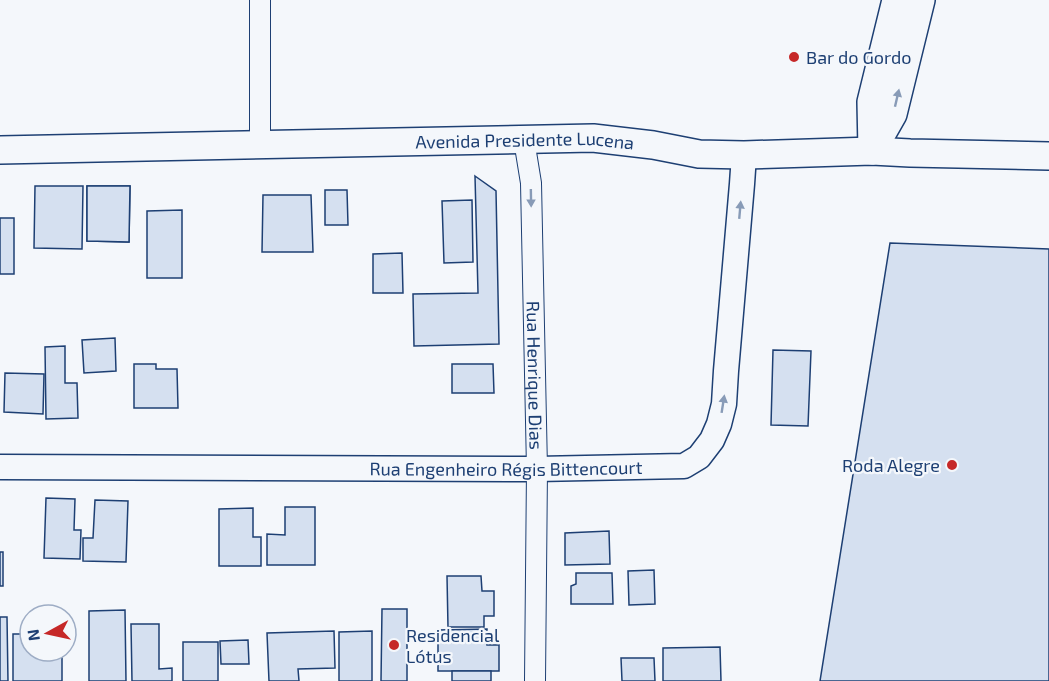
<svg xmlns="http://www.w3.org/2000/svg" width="1049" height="681" viewBox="0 0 1049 681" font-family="'Exo 2',sans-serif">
  <rect width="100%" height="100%" fill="#f4f7fb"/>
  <!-- building -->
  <g fill="#d5e0f0" stroke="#1d3f73" stroke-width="1.5">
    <path d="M475,176l21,15 3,153 -85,2 -1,-52 65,-1z"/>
    <path d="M35,186h48l-1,63 -48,-1z"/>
    <path d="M87,186h43l-1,56 -42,-1z"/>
    <path d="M87,186h43l-1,56 -42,-1z"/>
    <path d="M325,190h22l1,35h-23z"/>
    <path d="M263,195h48l2,57h-51z"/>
    <path d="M472,200l1,62 -29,1 -2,-62z"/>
    <path d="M182,210v68h-35v-67z"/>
    <rect x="0" y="218" width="14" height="56"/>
    <path d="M890,243l159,6v432h-229z"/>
    <path d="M402,253l1,40h-30v-39z"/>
    <path d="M115,338l1,33 -32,2 -2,-33z"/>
    <path d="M65,346v37h12l1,35 -32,1 -1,-72z"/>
    <path d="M773,350l38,1 -3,75 -37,-1z"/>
    <path d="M134,364h22v5h21l1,39h-44z"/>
    <path d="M452,364h41l1,29h-42z"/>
    <path d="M5,373l39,1 -1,40 -39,-2z"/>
    <path d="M46,498l29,1 -1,31h7l-1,29 -36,-1z"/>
    <path d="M95,500l33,1 -2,61 -43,-1v-23h10z"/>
    <path d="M285,507h30v58h-48v-31l18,1z"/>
    <path d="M253,508v29h8v29h-42v-57z"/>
    <path d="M609,531l1,33 -45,1v-32z"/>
    <rect x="0" y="552" width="3" height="34"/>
    <path d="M654,570l1,34 -26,1 -1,-34z"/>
    <path d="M576,573h36l1,31h-42v-18l5,-2z"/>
    <path d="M447,576h34l1,15h12v25h-10v11h-36z"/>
    <path d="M382,609h25v72h-26z"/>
    <path d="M125,610l1,71h-37v-70z"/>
    <path d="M0,617h7l1,64h-8z"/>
    <path d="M131,624h28v45l13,-1v13h-40z"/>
    <path d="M487,629v16h12v26h-61v-41z"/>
    <path d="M334,631l1,37 -37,1 1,12h-30l-2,-48z"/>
    <path d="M372,631v50h-33v-49z"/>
    <path d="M13,634h17v17h32v30h-49z"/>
    <path d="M248,640l1,24h-28l-1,-23z"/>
    <rect x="183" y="642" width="35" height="39"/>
    <path d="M720,647l1,34h-58v-33z"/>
    <path d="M621,658h33l1,23h-33z"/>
    <rect x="452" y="671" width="39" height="10"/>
  </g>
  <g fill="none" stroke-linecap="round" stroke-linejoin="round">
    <!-- minor casing -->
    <g stroke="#1d3f73" stroke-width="22">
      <g id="minor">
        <path id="s1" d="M524,140l7,43 6,286 -2,212"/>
        <path d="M260,144v-144"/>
      </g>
    </g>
    <!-- tertiary casing -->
    <g stroke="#1d3f73" stroke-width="27">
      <g id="tertiary">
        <path id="s2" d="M0,467l537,2 147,-3 15,-9 13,-17 7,-16 5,-20 2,-33 16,-187 2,-29"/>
      </g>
    </g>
    <!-- secondary casing -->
    <g stroke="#1d3f73" stroke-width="30">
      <g id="secondary">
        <path id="s3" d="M0,150l593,-12 60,7 46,9 45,1 128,-4 38,2 139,3"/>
        <path d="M872,150l-1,-48 25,-102"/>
        <path d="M872,151l21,-37 28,-114"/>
      </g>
    </g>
    <!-- minor -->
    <use href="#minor" stroke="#f4f7fb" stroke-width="20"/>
    <!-- tertiary -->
    <use href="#tertiary" stroke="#f4f7fb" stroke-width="24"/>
    <!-- secondary -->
    <use href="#secondary" stroke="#f4f7fb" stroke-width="27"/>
  </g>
  <!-- one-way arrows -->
  <defs><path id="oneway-solid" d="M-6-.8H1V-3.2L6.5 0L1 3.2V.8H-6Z" transform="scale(1.5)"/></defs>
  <g fill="#889bb7">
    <use href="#oneway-solid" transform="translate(897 98) rotate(-77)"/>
    <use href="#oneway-solid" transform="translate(531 198) rotate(89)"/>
    <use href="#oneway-solid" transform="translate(740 210) rotate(-85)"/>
    <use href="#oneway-solid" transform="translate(723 404) rotate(-81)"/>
  </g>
  <!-- markers -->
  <g fill="#c62828" stroke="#f4f7fb" stroke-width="2">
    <circle cx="794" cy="57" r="6"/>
    <circle cx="952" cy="465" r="6"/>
    <circle cx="394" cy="645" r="6"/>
  </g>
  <g text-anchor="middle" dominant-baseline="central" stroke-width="4.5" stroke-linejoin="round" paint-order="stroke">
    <!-- poi labels -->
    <g font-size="18" fill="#1d3f73" stroke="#f4f7fb" text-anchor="start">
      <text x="806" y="57">Bar do Gordo</text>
      <text x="940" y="465" text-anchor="end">Roda Alegre</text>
      <text x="406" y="635">Residencial<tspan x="406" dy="21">Lótus</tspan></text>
    </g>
    <!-- street labels -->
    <g font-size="18" fill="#1d3f73" stroke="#f4f7fb">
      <text stroke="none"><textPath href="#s3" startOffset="525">Avenida Presidente Lucena</textPath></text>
      <text stroke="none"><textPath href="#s1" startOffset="236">Rua Henrique Dias</textPath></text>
      <text stroke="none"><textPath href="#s2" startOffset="506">Rua Engenheiro Régis Bittencourt</textPath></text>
    </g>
  </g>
  <!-- north arrow -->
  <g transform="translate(48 633) rotate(262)"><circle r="28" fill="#f4f7fb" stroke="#9eadc5" stroke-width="1.5"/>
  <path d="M0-4.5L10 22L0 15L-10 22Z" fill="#c62828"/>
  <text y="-9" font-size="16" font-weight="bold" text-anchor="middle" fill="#1d3f73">N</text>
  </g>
</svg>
